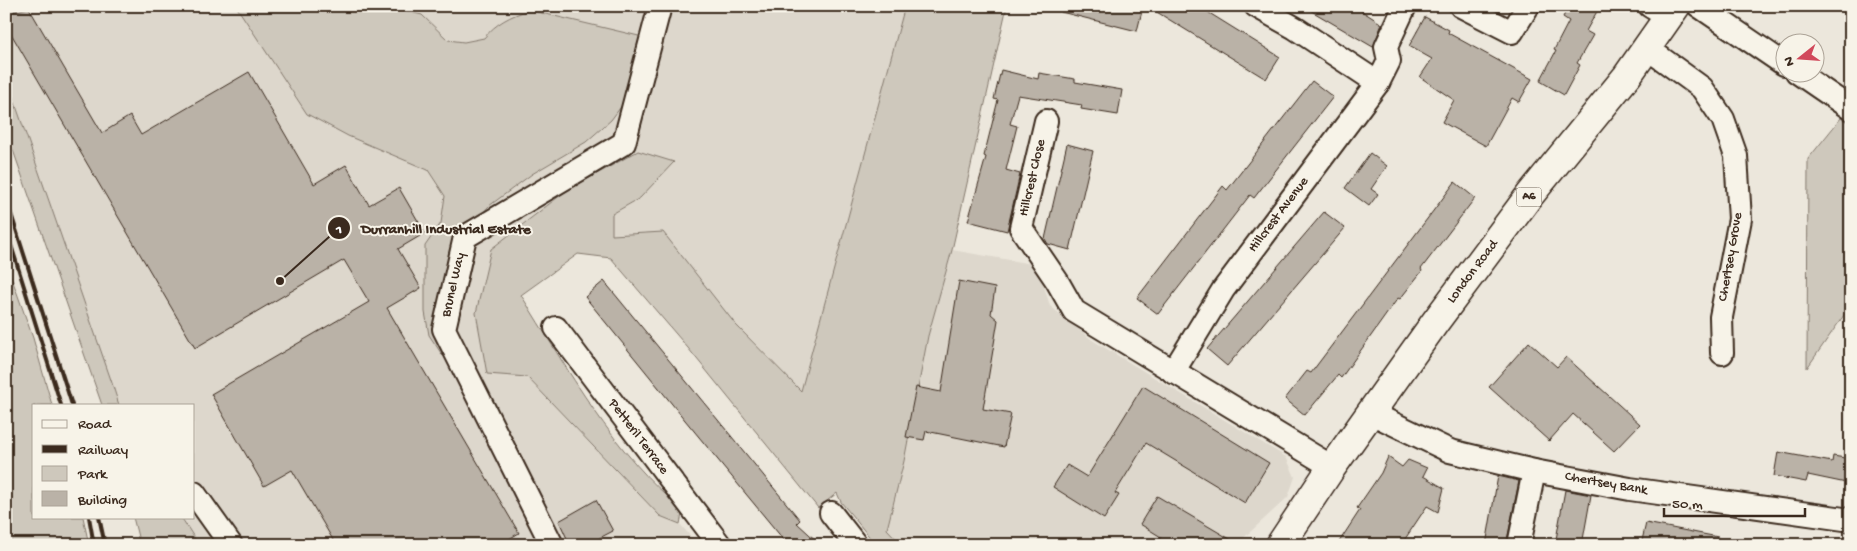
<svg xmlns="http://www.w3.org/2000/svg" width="1857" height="551" viewBox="0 0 1857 551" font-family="'Gochi Hand',sans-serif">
  <rect width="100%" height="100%" fill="#ece7dc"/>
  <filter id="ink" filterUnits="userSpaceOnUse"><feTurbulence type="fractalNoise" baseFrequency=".02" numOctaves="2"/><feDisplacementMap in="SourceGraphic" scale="10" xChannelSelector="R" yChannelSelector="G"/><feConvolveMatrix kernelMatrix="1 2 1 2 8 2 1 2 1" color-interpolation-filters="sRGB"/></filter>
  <g filter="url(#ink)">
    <!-- built -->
    <g fill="#ddd7cc">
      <path d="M6,6h899l-104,385 -65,-66 -124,-90v-21l28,-16 -2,-46 -72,39 -75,58 36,128 133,139 20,8 18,21h-499l-18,-28h13v-112h-75l-113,-328z"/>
      <path d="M952,250l80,14 8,9 10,33 42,34 194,117 9,20 -7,20 -52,48 -337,-1 -12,-14 17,-69 24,-125z"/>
    </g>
    <!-- green -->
    <g fill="#cec8bc" stroke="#84796d">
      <path d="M236,6h152l34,9 26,25 16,2 20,-4c12,-15 26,-22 45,-28l114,27 -17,63 -15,20 -25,22 -54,32 -43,32 -31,35 -16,80 1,35 -14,-21 -4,-23v-66l16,-23 4,-27 -17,-26 -80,-34 -41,-22z"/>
      <path d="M905,6h102l-55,244 -24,86 -24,125 -17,68 15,16h-26l-35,-43 -4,-9 -19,15 -130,-160 -77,-90 -33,-4 -57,41c45,71 95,163 162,214l-3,15 -20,-8 -133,-139 -40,-3 -11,-61 15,-64 75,-58 72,-40 36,11 -34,36 -28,16v21l51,-3 73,93 65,66z"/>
      <path d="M6,77l105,303 8,25h-17l-96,-275z"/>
      <path d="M1841,118l10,7v180l-44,63 1,-209z"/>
      <path d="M6,262l27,76 19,67h-18v112h49l6,28h-76l-7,-21z"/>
      <path d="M133,517h48l18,28h-59z"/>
    </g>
    <!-- building -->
    <g fill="#bab2a7" stroke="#3b2a1e">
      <path d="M1062,6h62l18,5 -5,20 -76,-19z"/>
      <path d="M1147,6h51l82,51 -14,22z"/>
      <path d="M1303,6h51l28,18 -9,23z"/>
      <path d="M1569,6h31l-14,25 7,4 -16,28 3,2 -16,30 -24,-14 16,-30 -2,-1 15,-29 -6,-4z"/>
      <path d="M29,8l73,125 28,-17 11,19 108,-63 65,112 32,-19 23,40 30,-17 26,45 -27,16 23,39 -34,20 132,225 -20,12h-163l-44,-75 -28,16 -53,-92 158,-92 -25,-42 -149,88 -189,-323v-12z"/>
      <path d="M1425,17l24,13 -1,3 84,46 -13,23 -7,-4 -26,48 -44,-24 12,-22 -34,-23 12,-18 -23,-13z"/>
      <path d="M1001,70l37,9 1,-6 36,6v3l47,8 -4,25 -37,-6 1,-4 -64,-10 -8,29 7,2 -11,44 14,4 -13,57 -39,-10 18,-64 -2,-1 14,-56 -4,-1z"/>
      <path d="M1312,81l21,16 -79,101 -4,-3 -92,119 -21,-16 86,-112 4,4z"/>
      <path d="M1067,144l26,7 -23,99 -22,-6 -3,-5z"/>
      <path d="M1370,153l17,13 -16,23 7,5 -9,12 -24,-18z"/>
      <path d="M1455,182l20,16 -54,71 1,2 -22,28 -2,-1 -57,80 -3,-3 -33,40 -20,-16 22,-28 4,2z"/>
      <path d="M1324,212l21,16 -118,138 -20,-17z"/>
      <path d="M604,281l196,239 -3,3 24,22h-33l-103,-125 -100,-123z"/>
      <path d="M959,281l36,7 -4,26 7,6 -15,89 28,5 -7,33 -78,-16 -2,9 -18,-3 10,-50 25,5z"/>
      <path d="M1529,342l28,25 9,-10 74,67 -26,27 -41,-37 -24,27 -60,-54z"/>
      <path d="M1143,386l126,77 -24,40 -99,-60 -31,50 4,2 -15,24 -51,-32 14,-22 20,12z"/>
      <path d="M1778,452l54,10 1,-6 18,3v25l-43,-9 -2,7 -32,-6z"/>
      <path d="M1388,457l14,10 6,-7 19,8 -4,8 21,12 -6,24 -11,-6 -26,39h-64l23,-35 -3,-2 24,-35z"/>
      <path d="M1498,476l21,5 -13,64h-20z"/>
      <path d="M1565,490l26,5 -9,50h-27z"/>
      <path d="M1157,496l83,49h-83l4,-8 -21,-13z"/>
      <path d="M596,500l17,31 -27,14h-16l-11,-24z"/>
      <path d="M1646,523l72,14 -1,8h-76z"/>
    </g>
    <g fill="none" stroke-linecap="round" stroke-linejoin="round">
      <!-- street casing -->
      <g stroke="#3b2a1e" stroke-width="26">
        <g id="street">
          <path d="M1256,6l39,22 83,55"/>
          <path d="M1461,6l51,26 16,-26"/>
          <path d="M1650,6l18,11"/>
          <path d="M1699,6l85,58"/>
          <path d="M1647,48l55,40 21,31 13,37 4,63 -19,98 1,36"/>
          <path d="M1797,72l54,37"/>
          <path d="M1046,121l-25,107 36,53 17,30 258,156"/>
          <path d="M556,328l164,217"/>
          <path d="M1173,372l50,-82 155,-207 11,-22 -3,-14 19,-41"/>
          <path d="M1371,413l79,38 84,20 96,18 221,31"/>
          <path d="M194,493l37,52"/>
          <path d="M831,513l25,32"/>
          <path d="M552,545l-108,-216 21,-92 159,-94 36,-137"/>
          <path d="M1519,545l15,-74"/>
        </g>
      </g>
      <!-- primary casing -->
      <g stroke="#3b2a1e" stroke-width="31">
        <path id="primary" d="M1280,545l52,-78 104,-146 94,-126 97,-119 49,-70"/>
      </g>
      <!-- street -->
      <use href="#street" stroke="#f7f3e8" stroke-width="22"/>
      <!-- primary -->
      <use href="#primary" stroke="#f7f3e8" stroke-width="28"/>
      <!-- rail -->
      <g stroke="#3b2a1e" stroke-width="4">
        <path d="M6,198l66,207"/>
        <path d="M6,229l55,176"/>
        <path d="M89,517l5,28"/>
        <path d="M99,517l6,28"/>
        <path d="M6,539l2,6"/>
      </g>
    </g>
  </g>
  <g text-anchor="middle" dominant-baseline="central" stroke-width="4" stroke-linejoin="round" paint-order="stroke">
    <!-- shield labels -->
    <rect fill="#f7f3e8" stroke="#73665b" stroke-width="1" x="1516.5" y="187.5" width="25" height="19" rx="4"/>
    <g font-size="12" font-weight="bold" fill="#3b2a1e">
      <text x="1529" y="197">A6</text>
    </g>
    <!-- street labels -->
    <g font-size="14" fill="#3b2a1e" stroke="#f7f3e8">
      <text transform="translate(1033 178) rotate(-77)">Hillcrest Close</text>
      <text transform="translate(1279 215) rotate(-53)">Hillcrest Avenue</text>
      <text transform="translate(1731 257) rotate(-80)">Chertsey Grove</text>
      <text transform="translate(1473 272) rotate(-53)">London Road</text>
      <text transform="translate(454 285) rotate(-77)">Brunel Way</text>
      <text transform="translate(638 437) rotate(53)">Petteril Terrace</text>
      <text transform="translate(1606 484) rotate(10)">Chertsey Bank</text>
    </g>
  </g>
  <!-- callouts -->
  <path fill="none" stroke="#3b2a1e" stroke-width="2" d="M280 281L339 228"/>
  <g fill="#3b2a1e" stroke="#f7f3e8" stroke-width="2">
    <circle cx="280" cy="281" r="5"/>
    <circle cx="339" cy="228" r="12"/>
  </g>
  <g font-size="15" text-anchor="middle" font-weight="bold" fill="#fff">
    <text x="339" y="233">1</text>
  </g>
  <g font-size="15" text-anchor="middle" font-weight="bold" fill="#3b2a1e" stroke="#f7f3e8" stroke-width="4" stroke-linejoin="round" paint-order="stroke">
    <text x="446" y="233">Durranhill Industrial Estate</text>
  </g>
  <!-- margin -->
  <rect width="1857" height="551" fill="none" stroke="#f7f3e8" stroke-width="25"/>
  <rect x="12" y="12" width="1832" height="526" fill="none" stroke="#3b2a1e" stroke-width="2" filter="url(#ink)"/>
  <!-- legend -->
  <rect x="32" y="404" width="162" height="115" fill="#f7f3e8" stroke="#aca397"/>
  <rect x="42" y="420" width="25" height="8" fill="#f7f3e8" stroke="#aca397"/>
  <text x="78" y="428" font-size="15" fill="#3b2a1e">Road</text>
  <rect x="42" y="445" width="25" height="8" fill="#3b2a1e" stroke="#aca397"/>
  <text x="78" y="454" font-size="15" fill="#3b2a1e">Railway</text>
  <rect x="42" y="466" width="25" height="15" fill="#cec8bc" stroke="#aca397"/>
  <text x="78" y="478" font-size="15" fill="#3b2a1e">Park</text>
  <rect x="42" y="491" width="25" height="15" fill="#bab2a7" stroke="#aca397"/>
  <text x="78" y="504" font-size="15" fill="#3b2a1e">Building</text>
  <!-- north arrow -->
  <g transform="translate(1800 58) rotate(253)"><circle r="24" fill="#f7f3e8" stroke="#aca397"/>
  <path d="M0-4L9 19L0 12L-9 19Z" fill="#d1495b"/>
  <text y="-8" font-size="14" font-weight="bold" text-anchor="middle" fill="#3b2a1e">N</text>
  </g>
  <!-- scale -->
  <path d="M1664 508v8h141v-8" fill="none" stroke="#3b2a1e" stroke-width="2.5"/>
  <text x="1672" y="508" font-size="15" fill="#3b2a1e" stroke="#f7f3e8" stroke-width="4" paint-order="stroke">50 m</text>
</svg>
